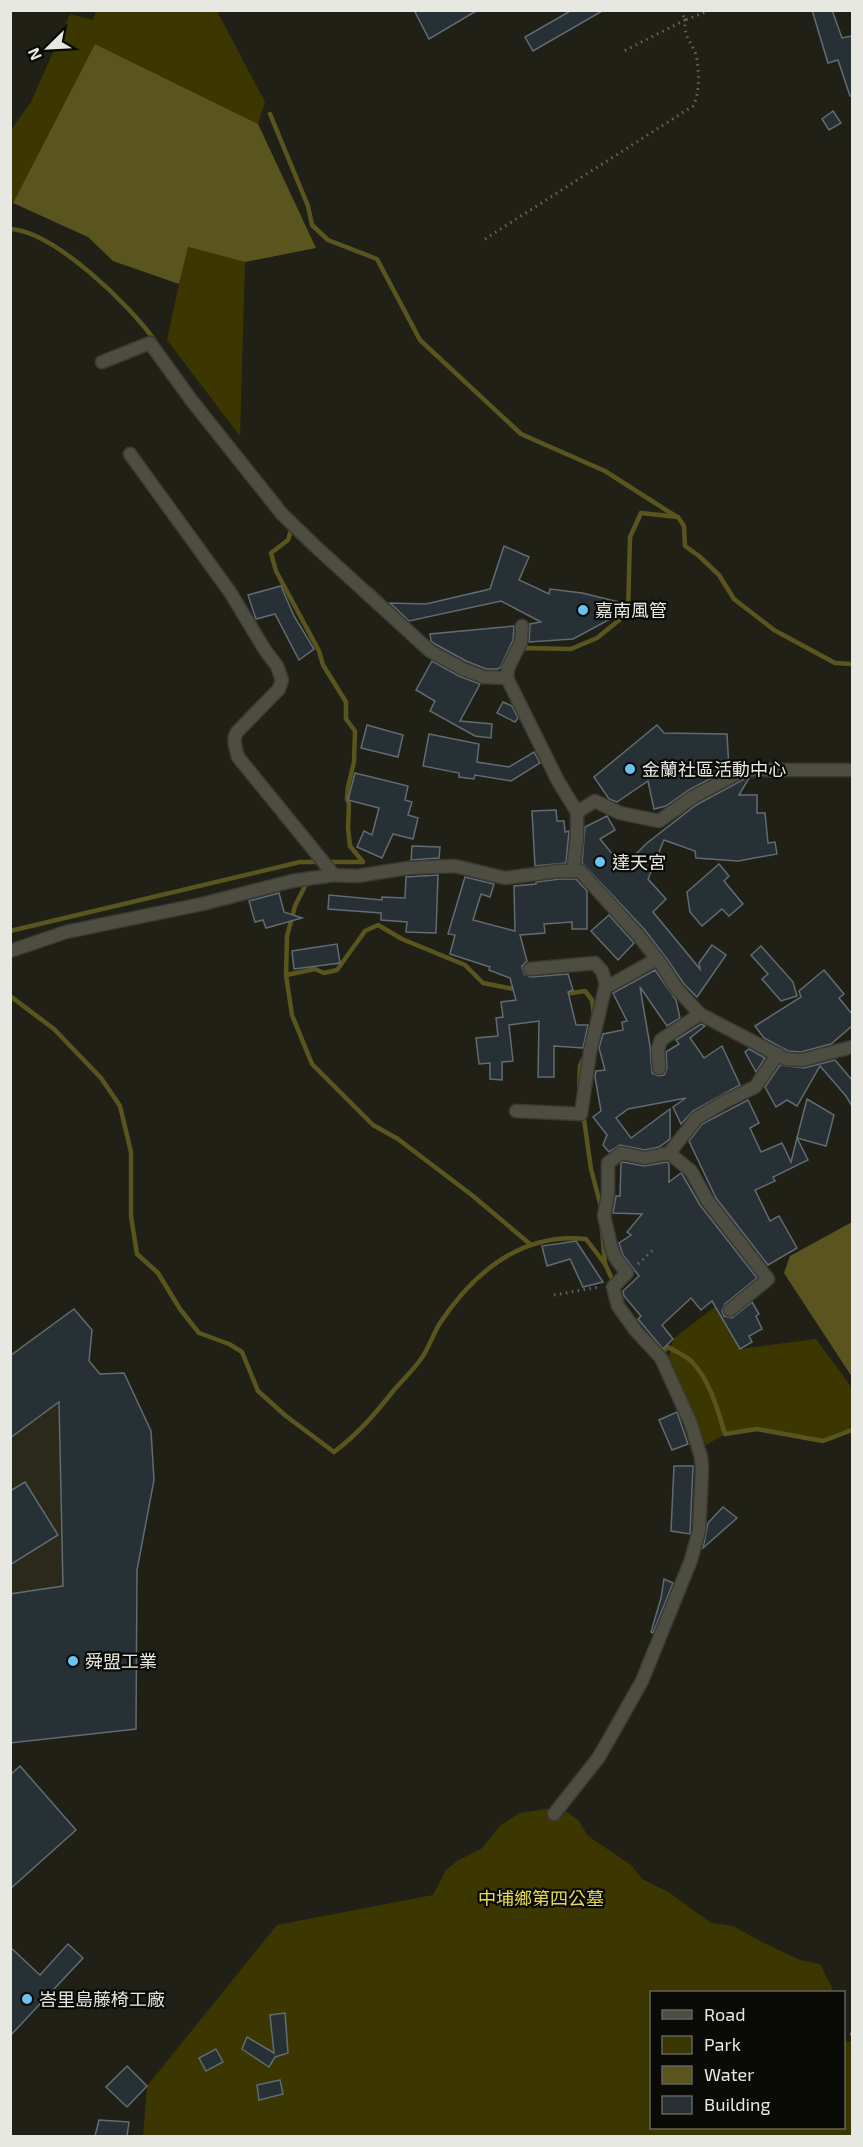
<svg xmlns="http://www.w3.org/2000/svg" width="863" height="2147" viewBox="0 0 863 2147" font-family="'Exo 2','Noto Sans TC',sans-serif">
  <rect width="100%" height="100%" fill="#212017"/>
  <!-- built -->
  <path fill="#2a291a" d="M74,1309l18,21 -2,31 10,13 24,-1 27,58 3,49 -17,90 -74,16 -52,8v-238z"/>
  <!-- green -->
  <g fill="#3c3700">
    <path d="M96,11h121l48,91 -7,22 -163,-80 -82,159 -2,-2v-71l20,-28 39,-88 23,6z"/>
    <path d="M187,247l58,15 -5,174 -73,-96z"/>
    <path d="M716,1306l24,43 76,-10 36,49v42l-29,11 -66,-12 -32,5 -19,11 -38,-84 5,-22z"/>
    <path d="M546,1809l19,2 13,9 10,16 43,29 11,14 28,14 41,30 22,3 29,16 38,18 20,4 13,26 -1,2h-180v136h192v-89l4,3 4,-1v95h-709l4,-50 130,-161 156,-30 13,-25 11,-9 24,-12 19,-23 19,-13z"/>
  </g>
  <!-- water -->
  <g fill="#5a551f">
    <path d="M95,44l163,80 58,124 -71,14 -57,-15 -9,37 -66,-23 -25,-24 -75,-34z"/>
    <path d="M852,1222v155l-68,-104 6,-17z"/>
  </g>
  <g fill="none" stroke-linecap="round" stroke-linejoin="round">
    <!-- stream -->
    <g stroke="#5a551f" stroke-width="4.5">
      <path d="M270,114l38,92 4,19 16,15 49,19 43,81 101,94 84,37 72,46"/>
      <path d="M10,229c44,2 121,77 145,112"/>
      <path d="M370,589l15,14"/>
      <path d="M521,650l4,-2 46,1 26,-11 31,-25 2,-76 11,-24 37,4 6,9 1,20 14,10 20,19 15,24 40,31 61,33 17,1"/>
      <path d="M310,881l-5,5 -10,20 -8,30 -1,39 6,40 20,49 61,61 25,14 75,57 57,48"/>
      <path d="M10,931l290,-69h63l-13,-16 -2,-18 1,-24 -2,-5 1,-12 6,-25 1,-31 -9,-12v-17l-23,-37 -4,-14 -43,-80 -5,-18 17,-13 4,-13"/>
      <path d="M10,962v4"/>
      <path d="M286,975l29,-6 9,4 13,-3 28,-39 13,-6 24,14 63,26 18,18 36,7"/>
      <path d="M565,994l20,-3 7,9 2,14"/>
      <path d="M10,996l44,33 47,49 19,28 11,46v64l6,38 21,19 22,36 19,24 30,11 13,8 16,39 28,25 48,36c25,-19 41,-38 60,-62 9,-10 19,-20 27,-31 8,-11 12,-25 19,-36 34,-51 82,-91 146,-84l19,25 9,19"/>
      <path d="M579,1096l1,-30 4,-9"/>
      <path d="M583,1112l8,57 10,38"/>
      <path d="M602,1230l3,34"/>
      <path d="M660,1352l1,1 7,-6c8,5 19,9 24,15 18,18 26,49 33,72l32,-5 66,12 29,-11"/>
    </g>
  </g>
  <!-- building -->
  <g fill="#263035" stroke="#616c72" stroke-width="1.5">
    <path d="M414,10h64l-49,29z"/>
    <path d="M572,10h32l-71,41 -8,-14z"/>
    <path d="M812,10h20l10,28 10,-2v60h-2l-12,-36 -10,3z"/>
    <path d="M833,111l8,12 -12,7 -7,-11z"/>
    <path d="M504,546l25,11 -10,23 30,14 1,-5 32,4 41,10 -7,13 -43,23 -44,3 1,-18 11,-2 -40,-21 -92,20 -19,-18 36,1 64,-15z"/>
    <path d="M281,586l13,30 20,33 -15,11 -24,-46 -19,5 -8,-24z"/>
    <path d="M514,626l-1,14 -13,28 -3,1h-11l-20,-8 -31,-17 -4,-3 -1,-7z"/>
    <path d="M432,661l27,15 21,8 -20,37 32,3 -1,14 -16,-2 -45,-25 5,-10 -19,-11z"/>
    <path d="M503,702l9,4 6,12 -3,4 -18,-9z"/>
    <path d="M367,725l36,10 -5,22 -37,-9z"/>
    <path d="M657,725l7,8 63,1 2,35 -40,21 -23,16 -12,3 -6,-28 -31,21 -8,-3 -15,-22z"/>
    <path d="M429,734l50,10 -2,18 32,5 25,-15 6,11 -29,18 -36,-6 -1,4 -15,-2v-4l-36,-7z"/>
    <path d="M355,773l53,13 -3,14 7,2 -4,13 10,3 -5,21 -20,-5 -11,24 -25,-11 7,-16 8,4 7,-27 -31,-8z"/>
    <path d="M746,778h3l-10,17h18v18h8l3,30 7,-1 2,12 -39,7 -42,-3 -1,-7 -31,-11 -16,39 18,20 -13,13 47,57 -1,-6 13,-18 14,10 -29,42 -13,-13 -17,-25 -23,-30 -62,-66 3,-36 22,-11 8,14 -15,9 23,28 24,-24 49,-38z"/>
    <path d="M556,810l1,11h7l1,11 4,-1 -3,32 -31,3 -3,-55z"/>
    <path d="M412,846l28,1 -1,11 -28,2z"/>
    <path d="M719,864l10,12 -5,5 19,23 -14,12 -7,-7 -20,17 -12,-14 -3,-20z"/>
    <path d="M438,875l-2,58 -30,-1 1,-10 -26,-2v-7l-53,-4 1,-14 53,5v-3l23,1 1,-21z"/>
    <path d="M465,877l29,7 -4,13 -9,-3 -8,26 42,11 -1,-45 22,-2v-2l24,-3h16l11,12v38h-15v-7l-28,2 1,9 -25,2 7,26 -5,5 2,8 7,3 37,-3 5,16 -5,2 8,33h12l-5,23 -29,-2v31h-16l1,-56 -30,4 4,36 -11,1v18l-12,-1v-16l-11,1 -3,-26 22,-2 -2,-18 7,-1 -2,-15 15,-2 -6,-22 -21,-8 1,-3 -40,-13 5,-19 -7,-1z"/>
    <path d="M279,893l5,19 18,6 -36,10 -3,-8 -8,2 -6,-21z"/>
    <path d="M609,915l25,28 -16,17 -27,-29z"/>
    <path d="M337,944l3,19 -46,6 -2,-18z"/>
    <path d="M761,946l32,36 4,14 -16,5 -19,-22 6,-5 -17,-19z"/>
    <path d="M655,970l21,30 4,18 -13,8 -27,-39 10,59 2,27 7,3 5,-1 3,-7 -1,-16 13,-8 -3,-4 25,-16 4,2 -15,12 14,20 18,-12 18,39 -47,26 -12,13 -8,-17 13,-9 -58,11 -12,9 15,20 39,-29v30l-11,8 -14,3 -25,-5 -11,7 -6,-7 4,-10 -14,-18 8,-6 -6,-34 1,-6 9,-1 -6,-22 4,-14 20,-4 -1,-8 5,-1 -14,-28z"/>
    <path d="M824,970l20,24 -5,4 13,16v12l-21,18 -30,8 -13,-1 -24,-13 -9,-12 46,-29 -2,-6z"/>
    <path d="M749,1049l16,9 -9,14 -11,-20z"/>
    <path d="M835,1060l17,20v26l-6,-10 -26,-30 -23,40 -10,-6 -11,7 -11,-20 15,-22 24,3z"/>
    <path d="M807,1099l27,16 -8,31 -29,-8z"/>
    <path d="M748,1100l11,23 -9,5 11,24 21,-9 9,19 6,-24 11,22 -35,17 2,4 -20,9 15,31 9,-5 18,32 -29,17 -52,-67 -27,-57 13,-17z"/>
    <path d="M623,1162l21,4 23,-4 2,2v18l12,-9 1,1 18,31 57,73 -32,26 -3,7 2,5 8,2 20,-16 7,12 -3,2 6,13 -13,7 3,6 -12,7 -28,-48 -11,9 -10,-12 -29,27 11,14 -10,10 -25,-30 3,-3 -17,-20 -1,-5 16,-15 -16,-21 -4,-12 12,-8 -4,-3 15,-18 -29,-1 3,-17h4l1,-33z"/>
    <path d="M576,1241l27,41 -20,5 -13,-28 -23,7 -5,-20z"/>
    <path d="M74,1309l18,21 -3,31 11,13 24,-1 27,58 3,49 -17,90 -1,159 -126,14v-149l53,-8 -4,-184 -49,36v-82z"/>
    <path d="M677,1412l11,32 -16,6 -13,-30z"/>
    <path d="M674,1466h19l-3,68 -19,-3z"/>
    <path d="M25,1482l33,53 -48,30v-74z"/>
    <path d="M723,1507l14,11 -34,30 5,-25z"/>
    <path d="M664,1579l9,4 -20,50 -2,-1 10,-34z"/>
    <path d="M20,1766l56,64 -66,59v-114z"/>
    <path d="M68,1944l15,14 -73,78v-89l30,28z"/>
    <path d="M285,2013l3,40 -13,4 -6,10 -27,-18 5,-12 27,16 -4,-38z"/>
    <path d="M216,2049l7,13 -17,9 -7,-13z"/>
    <path d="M127,2066l20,20 -20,21 -21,-20z"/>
    <path d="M280,2080l3,14 -24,6 -2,-15z"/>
    <path d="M99,2120l30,2 -2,14h-32z"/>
  </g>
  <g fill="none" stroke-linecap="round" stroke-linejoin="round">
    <!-- minor casing -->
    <g stroke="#3b3b34" stroke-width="15">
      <g id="minor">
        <path d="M102,362l48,-19 42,58 90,113 33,32 115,105 33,18 21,8 23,1"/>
        <path d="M130,454l100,138 35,58 12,16 5,14 -3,9 -42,43c-5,8 -1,16 1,25l96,118"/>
        <path d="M522,626l-1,16 -13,26 -1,10 51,103 19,31v26l-4,33"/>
        <path d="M577,812l18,-11 25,12 39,8 34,-24 51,-27h108"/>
        <path d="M10,951l56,-19 136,-28 90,-23 42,-6 23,1 51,-8 47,-2 50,12 54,-7h21l58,64 23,29 16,25 23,25 86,45 16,1 50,-13"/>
        <path d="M530,969l65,-6 7,8 5,16"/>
        <path d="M659,1068l-1,-19 3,-9 39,-26"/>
        <path d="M516,1111l65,3 9,-62 15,-64 52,-29"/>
        <path d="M669,1153l22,18 16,29 61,79 -38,31"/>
        <path d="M554,1814l45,-57 43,-76 49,-121 8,-29 3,-62 -1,-12 -10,-33 -30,-66 -25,-27 -18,-25 -5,-19 14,-14 -11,-14 -4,-9 -8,-34 4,-21v-32l13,-10 24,5 24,-5 28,-35 27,-16 31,-15 23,-33"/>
      </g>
    </g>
    <!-- path -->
    <g stroke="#66655d" stroke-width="3" stroke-dasharray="1.5 4.5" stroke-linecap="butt">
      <path d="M681,10l4,10 26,-10"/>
      <path d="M485,239l208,-133c7,-13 6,-32 4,-46 -3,-18 -13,-18 -12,-40l-61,31"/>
      <path d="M638,1264l15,-14"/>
      <path d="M554,1295l45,-8"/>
      <path d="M844,2034h8"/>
    </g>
    <!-- minor -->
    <use href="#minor" stroke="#4d4d42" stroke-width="12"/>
  </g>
  <!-- markers -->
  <g fill="#6ac3f1" stroke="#0a0a06" stroke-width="2">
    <circle cx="583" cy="610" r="6"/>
    <circle cx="630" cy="769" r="6"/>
    <circle cx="600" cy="862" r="6"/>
    <circle cx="73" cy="1661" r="6"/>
    <circle cx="27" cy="1999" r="6"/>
  </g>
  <g text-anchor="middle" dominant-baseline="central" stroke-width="4.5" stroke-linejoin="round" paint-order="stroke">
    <!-- poi labels -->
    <g font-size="18" fill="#e8e8e2" stroke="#0a0a06" text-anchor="start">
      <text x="595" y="610">嘉南風管</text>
      <text x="642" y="769">金蘭社區活動中心</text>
      <text x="612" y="862">達天宮</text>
      <text x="85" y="1661">舜盟工業</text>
      <text x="39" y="1999">峇里島藤椅工廠</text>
    </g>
    <!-- park labels -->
    <g font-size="18" fill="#e6da52" stroke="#0a0a06">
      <text x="541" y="1898">中埔鄉第四公墓</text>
    </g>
  </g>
  <!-- border -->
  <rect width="863" height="2147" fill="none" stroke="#e8e8e2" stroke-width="24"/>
  <!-- legend -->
  <rect x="650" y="1991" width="195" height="138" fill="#0a0a06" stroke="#63635e" stroke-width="1.5"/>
  <rect x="662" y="2010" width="30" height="9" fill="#4d4d42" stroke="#63635e" stroke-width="1.5"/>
  <text x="704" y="2021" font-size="18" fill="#e8e8e2">Road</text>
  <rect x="662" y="2036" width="30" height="18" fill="#3c3700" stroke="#63635e" stroke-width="1.5"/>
  <text x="704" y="2051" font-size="18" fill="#e8e8e2">Park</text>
  <rect x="662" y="2066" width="30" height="18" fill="#5a551f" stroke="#63635e" stroke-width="1.5"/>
  <text x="704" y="2081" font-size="18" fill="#e8e8e2">Water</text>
  <rect x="662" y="2096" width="30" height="18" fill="#263035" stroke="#63635e" stroke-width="1.5"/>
  <text x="704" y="2111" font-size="18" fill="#e8e8e2">Building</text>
  <!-- north arrow -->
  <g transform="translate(48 48) rotate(246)" stroke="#0a0a06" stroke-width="4.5" paint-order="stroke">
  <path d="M0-4.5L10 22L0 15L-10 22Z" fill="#e8e8e2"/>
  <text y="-9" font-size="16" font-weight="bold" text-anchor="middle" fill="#e8e8e2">N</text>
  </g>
</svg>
